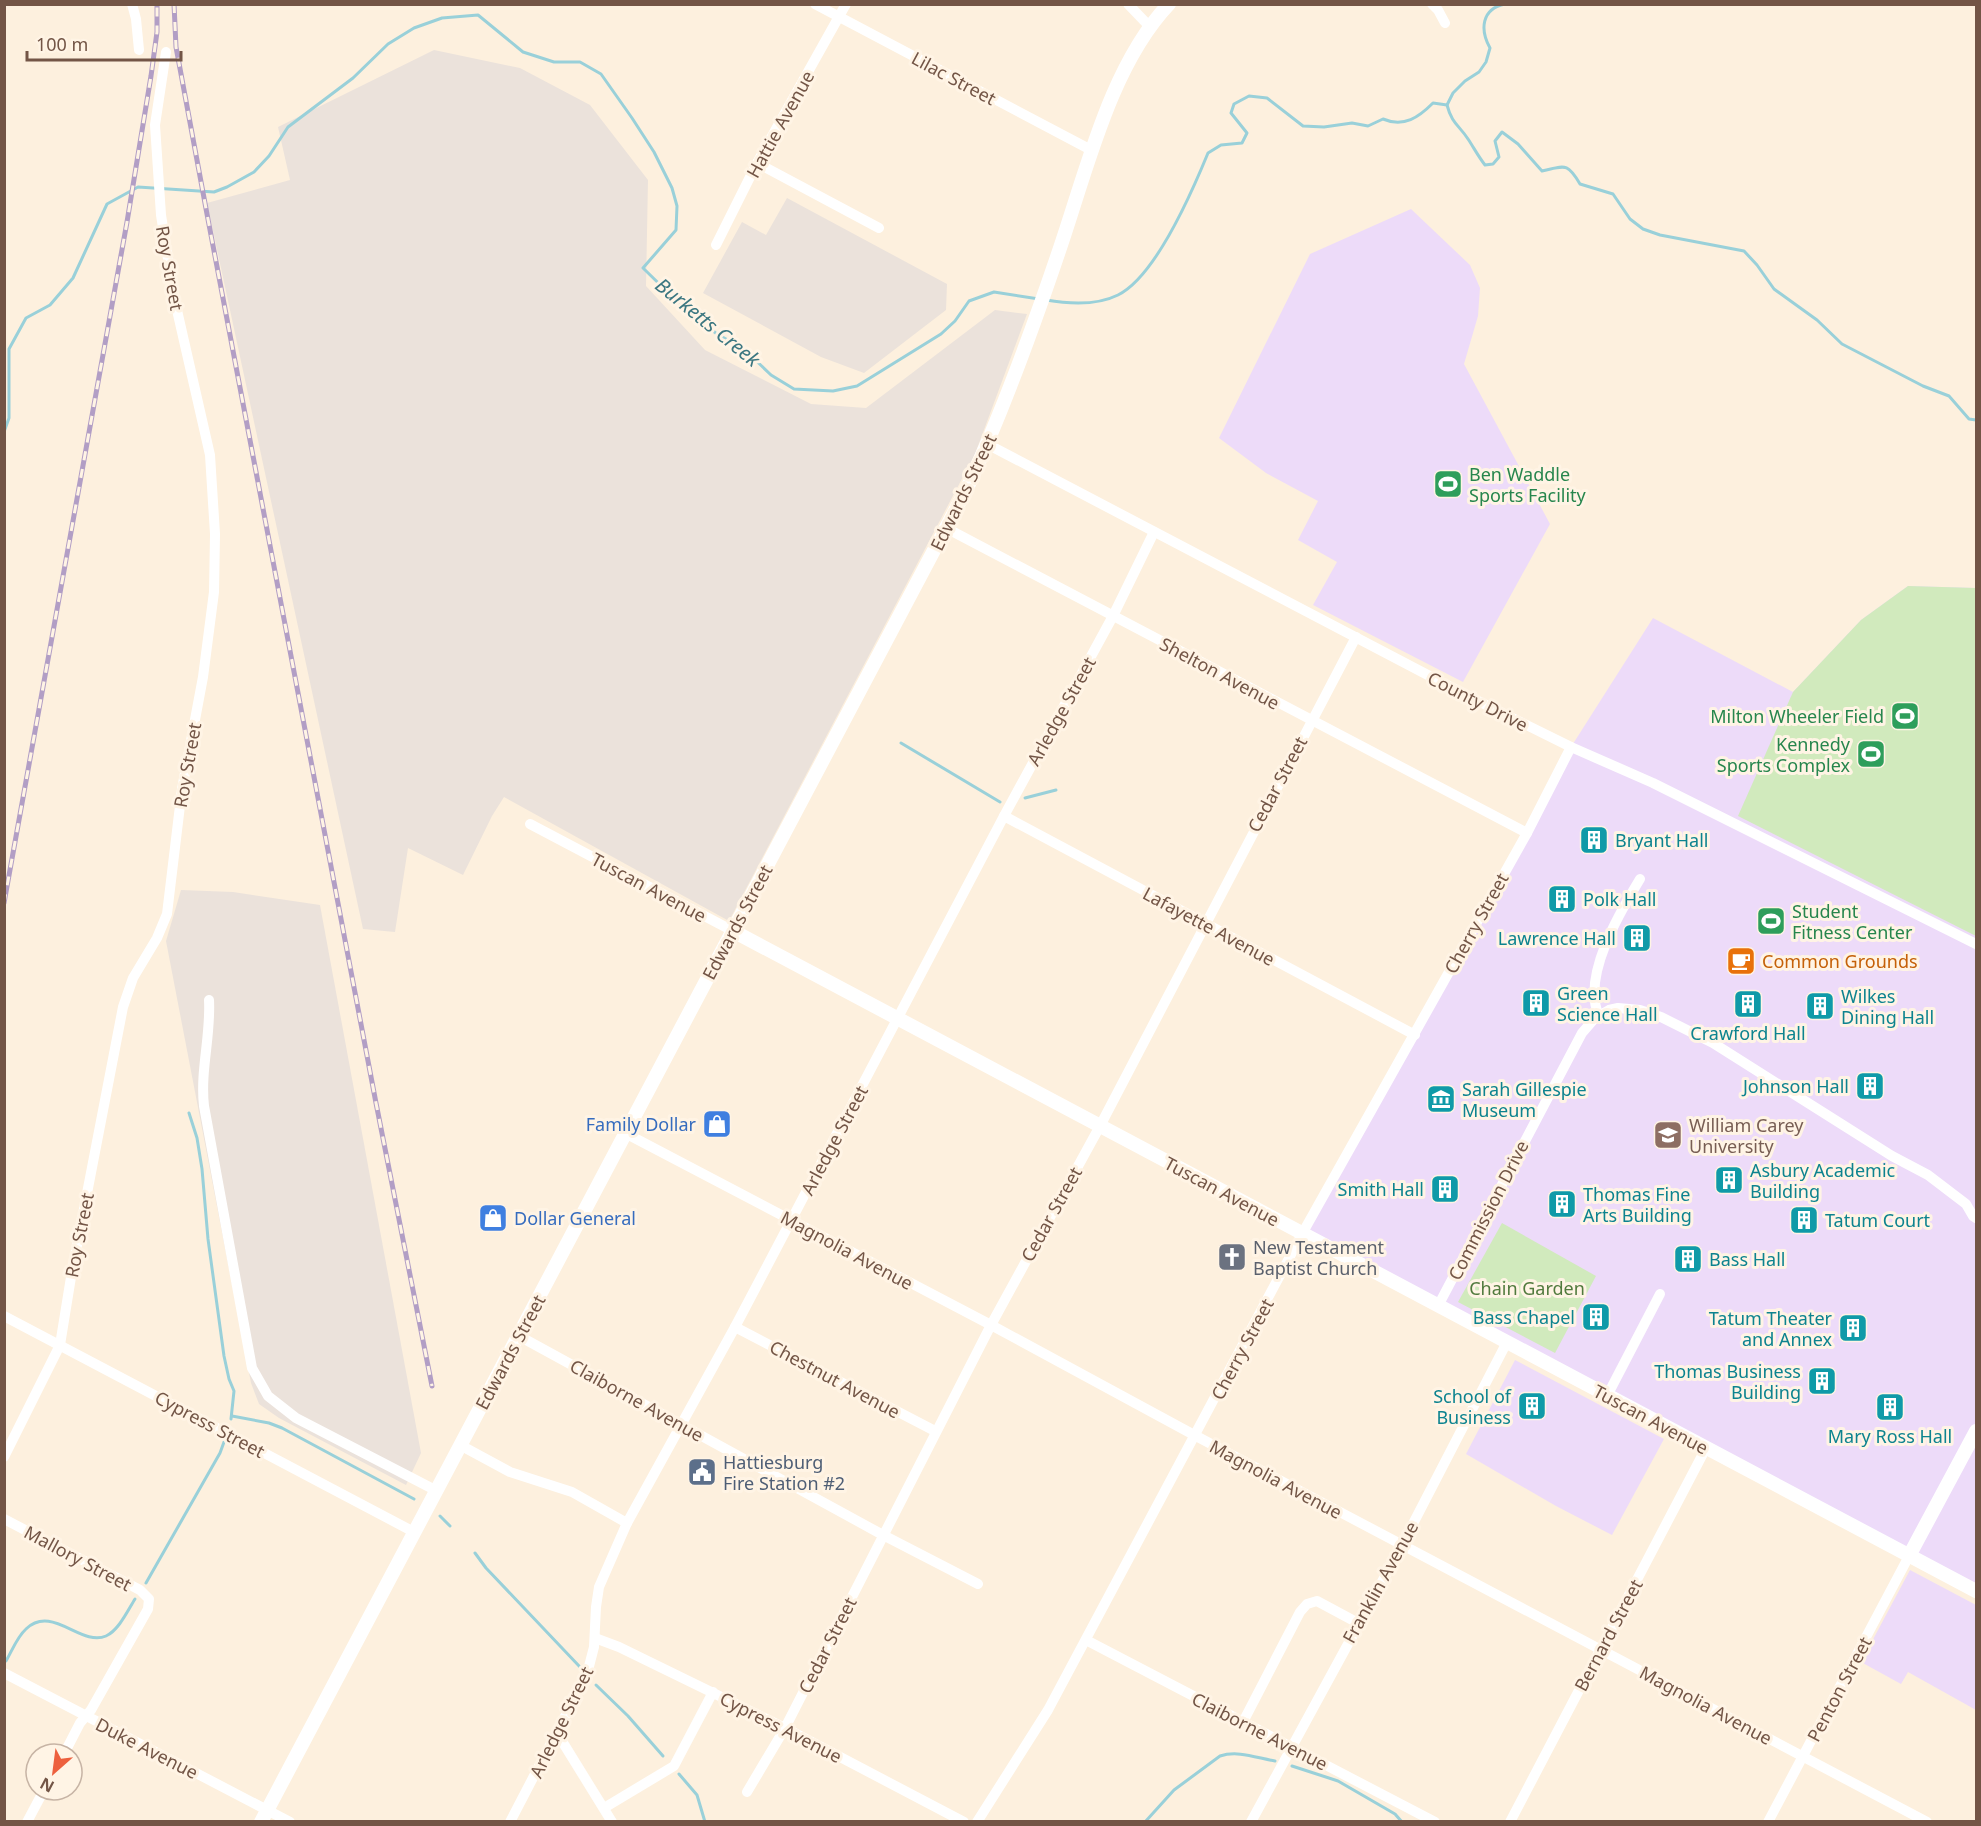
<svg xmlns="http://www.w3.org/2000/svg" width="1981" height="1826" viewBox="0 0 1981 1826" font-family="'Noto Sans',sans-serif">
  <rect width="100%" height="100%" fill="#fdf0de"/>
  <!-- industrial -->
  <g fill="#ebe2db">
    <path d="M434,50l86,18 70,37 58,75 -2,106 59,64 106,54 55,4 129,-98 32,4 -52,140 -246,467 -225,-124 -12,19 -29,59 -55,-27 -13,84 -32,-3 -156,-726 83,-23 -12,-53z"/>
    <path d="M787,198l160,86 -1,26 -82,63 -43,-16 -118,-64 39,-71 24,13z"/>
    <path d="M181,890l52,2 87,13 101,548 -15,32 -127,-67 -20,-14 -8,-21 -85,-442z"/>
  </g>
  <!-- education -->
  <g fill="#eddbf9">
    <path d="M1411,209l59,56 10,23 -2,28 -14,48 86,160 -87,158 -150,-77 24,-43 -39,-22 20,-39 -52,-28 -47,-35 91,-184z"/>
    <path d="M1908,586l68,2v1003l-674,-357 269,-487 82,-129 140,74 68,-72z"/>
    <path d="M1515,1360l149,79 -52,96 -56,-29 -90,-52z"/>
    <path d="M1910,1570l66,35v105l-68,-38 -7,12 -40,-22z"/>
  </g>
  <!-- green -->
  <g fill="#d1eabd">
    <path d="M1908,586l68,2v348l-238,-120 55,-124 68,-72z"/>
    <path d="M1502,1223l94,53 -41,77 -97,-51z"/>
  </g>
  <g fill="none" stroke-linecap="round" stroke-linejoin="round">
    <!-- stream -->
    <g stroke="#99d0d9" stroke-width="3">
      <path d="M1447,105c5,19 12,20 21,34 6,9 10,17 17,26l8,-1 6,-7 -4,-16 7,-9 16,12 24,27c23,-5 25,-9 38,13l33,10 17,25 13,10 17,6 84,16 13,14 17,24 43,31 25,24 81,42 26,10 20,23 7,1"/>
      <path d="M1046,300c23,4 50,6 72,-5 38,-19 74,-103 90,-142l13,-8 21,-2 5,-10 -16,-20 3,-9 15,-8 18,2 36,28 21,1 28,-4 16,3 15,-7c21,9 36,-2 50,-16l14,2 6,-12 12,-12 14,-9 7,-10 4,-14c-10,-18 -9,-39 15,-44"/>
      <path d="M4,432l5,-14v-69l17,-31 24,-13 23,-27 34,-74 31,-17 76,5 13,-5 27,-15 15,-16 19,-29 65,-49 35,-34 26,-16 28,-10 36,-3 45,37 31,10h26l21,12 31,44 22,34 18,36 5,18 -1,24 -33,38 44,43 30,23 27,15 27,26 23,14 39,2 24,-5 84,-52 14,-13 14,-20 25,-9 45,7"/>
      <path d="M901,743l99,59"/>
      <path d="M1025,798l31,-8"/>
      <path d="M189,1113l8,25 5,31 6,70 16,117 5,23 5,12 -3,28"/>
      <path d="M232,1416l37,7 13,5 132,71"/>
      <path d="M440,1516l10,10"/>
      <path d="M475,1553l11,15 94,99"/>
      <path d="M146,1583l74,-130 4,-11"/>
      <path d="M6,1661c6,-10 11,-24 20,-32 26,-25 55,18 80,7 13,-6 22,-26 29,-37"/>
      <path d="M596,1685l32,31 35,40"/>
      <path d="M1292,1766l46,15 57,33 7,8"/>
      <path d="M679,1774l18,21 8,27"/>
      <path d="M1145,1822l29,-32 46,-34c18,-6 37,2 55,5"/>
    </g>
    <!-- street -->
    <g stroke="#fff" stroke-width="10">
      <path d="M132,4l4,15 3,31"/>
      <path d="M815,4l278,147"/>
      <path d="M1128,4l22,23"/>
      <path d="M1432,4l6,6 7,13"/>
      <path d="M757,163l122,65"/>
      <path d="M716,245l41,-82 89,-159"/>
      <path d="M987,444l477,250 107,53 82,36 323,161"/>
      <path d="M946,528l581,305"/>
      <path d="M1004,816l411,219"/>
      <path d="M530,824l203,107"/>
      <path d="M209,1000c2,36 -9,70 -5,106l48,262 16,28 28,22 141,73"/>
      <path d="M1599,1016c-18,-39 21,-104 41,-137"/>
      <path d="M625,1133l366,192 205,111 731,386"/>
      <path d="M1438,1306l144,-273 13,-15 14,-8 9,-2 22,2 21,7 52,26 179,113 36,19 38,29 7,12 3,2"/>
      <path d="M4,1316l410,216"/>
      <path d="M735,1327l200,104"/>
      <path d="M519,1336l364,199 95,49"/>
      <path d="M1607,1396l53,-102"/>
      <path d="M460,1445l50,27 62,20 55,31"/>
      <path d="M4,1457l56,-112 12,-74 51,-264 10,-29 24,-40 10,-24 15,-125 21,-112 11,-85 1,-58 -5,-79 -36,-158 -13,-82 -6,-90 11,-73"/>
      <path d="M4,1519l136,71 9,9 -1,10 -57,101 -11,13 -16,31"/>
      <path d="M595,1638l24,9 166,81 179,94"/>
      <path d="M1086,1640l349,182"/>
      <path d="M4,1673l286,149"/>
      <path d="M1243,1722l57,-110 7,-8 10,-3 41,22"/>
      <path d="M557,1733l55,89"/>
      <path d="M747,1792l38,-64 206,-403 109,-199 256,-489"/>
      <path d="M604,1808l70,-42 39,-74"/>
      <path d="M27,1822l17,-32"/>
      <path d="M510,1822l77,-148 7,-27 2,-40 3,-20 28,-64 108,-196 269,-511 109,-200 41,-84"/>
      <path d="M977,1822l71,-112 254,-476 225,-401 44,-86"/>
      <path d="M1251,1822l151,-277 105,-203"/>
      <path d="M1510,1822l196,-374"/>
      <path d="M1768,1822l141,-266"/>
    </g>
    <!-- secondary -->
    <g stroke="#fff" stroke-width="14">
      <path d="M733,931l1243,660"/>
      <path d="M1909,1556l67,-125"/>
      <path d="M261,1822l707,-1336c36,-77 65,-158 92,-238 27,-79 51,-183 109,-244"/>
    </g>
    <!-- rail casing -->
    <g stroke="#b29ec5" stroke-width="5">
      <g id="rail">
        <path d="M174,4l2,43 31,167 169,889 56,283"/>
        <path d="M4,903l123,-681 24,-146 6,-44v-28"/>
      </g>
    </g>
    <!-- rail -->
    <use href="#rail" stroke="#fff4e5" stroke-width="3" stroke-dasharray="9" stroke-linecap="butt"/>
  </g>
  <!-- icons -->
  <defs>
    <g id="stadium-square" transform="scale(1.5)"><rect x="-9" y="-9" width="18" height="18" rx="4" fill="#2e9e5b" stroke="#fff4e5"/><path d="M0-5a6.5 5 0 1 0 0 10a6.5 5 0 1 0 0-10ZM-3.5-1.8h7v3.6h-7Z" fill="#fff"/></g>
    <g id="building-square" transform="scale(1.5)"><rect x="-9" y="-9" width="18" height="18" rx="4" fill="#0f9aa8" stroke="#fff4e5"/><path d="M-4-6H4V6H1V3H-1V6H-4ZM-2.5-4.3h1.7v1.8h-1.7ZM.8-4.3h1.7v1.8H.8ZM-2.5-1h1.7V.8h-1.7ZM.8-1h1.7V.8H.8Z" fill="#fff"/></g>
    <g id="cafe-square" transform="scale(1.5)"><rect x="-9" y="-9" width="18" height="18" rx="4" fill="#e8710a" stroke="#fff4e5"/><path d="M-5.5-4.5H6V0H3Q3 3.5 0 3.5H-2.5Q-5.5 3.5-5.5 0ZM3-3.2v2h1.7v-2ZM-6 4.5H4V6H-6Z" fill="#fff"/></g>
    <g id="museum-square" transform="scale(1.5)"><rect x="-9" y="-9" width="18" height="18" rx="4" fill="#0f9aa8" stroke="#fff4e5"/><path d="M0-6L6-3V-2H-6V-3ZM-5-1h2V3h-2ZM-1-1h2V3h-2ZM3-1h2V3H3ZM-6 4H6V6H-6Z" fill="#fff"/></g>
    <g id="shop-square" transform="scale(1.5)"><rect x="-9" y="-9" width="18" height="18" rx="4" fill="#3f7fe0" stroke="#fff4e5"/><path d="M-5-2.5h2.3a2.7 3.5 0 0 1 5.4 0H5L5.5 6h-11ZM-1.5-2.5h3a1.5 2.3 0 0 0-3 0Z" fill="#fff"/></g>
    <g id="university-square" transform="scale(1.5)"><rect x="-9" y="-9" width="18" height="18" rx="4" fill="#8d6e63" stroke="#fff4e5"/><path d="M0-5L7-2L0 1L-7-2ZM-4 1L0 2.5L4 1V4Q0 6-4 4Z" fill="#fff"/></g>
    <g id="church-square" transform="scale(1.5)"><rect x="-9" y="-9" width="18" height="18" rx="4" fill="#6b7280" stroke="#fff4e5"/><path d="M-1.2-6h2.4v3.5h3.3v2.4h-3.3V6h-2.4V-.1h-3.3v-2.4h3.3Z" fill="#fff"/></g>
    <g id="civic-square" transform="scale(1.5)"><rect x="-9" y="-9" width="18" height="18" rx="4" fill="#5c6f8a" stroke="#fff4e5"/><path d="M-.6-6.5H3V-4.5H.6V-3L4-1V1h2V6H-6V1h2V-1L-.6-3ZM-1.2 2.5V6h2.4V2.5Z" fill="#fff"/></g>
  </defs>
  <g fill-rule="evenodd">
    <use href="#stadium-square" x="1448" y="484"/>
    <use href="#stadium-square" x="1905" y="716"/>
    <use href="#stadium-square" x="1871" y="754"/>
    <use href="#building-square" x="1594" y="840"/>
    <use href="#building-square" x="1562" y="899"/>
    <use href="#stadium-square" x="1771" y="921"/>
    <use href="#building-square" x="1637" y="938"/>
    <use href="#cafe-square" x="1741" y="961"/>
    <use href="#building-square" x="1536" y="1003"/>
    <use href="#building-square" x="1748" y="1004"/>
    <use href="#building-square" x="1820" y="1006"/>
    <use href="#building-square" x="1870" y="1086"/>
    <use href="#museum-square" x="1441" y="1099"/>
    <use href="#shop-square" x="717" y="1124"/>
    <use href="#university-square" x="1668" y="1135"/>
    <use href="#building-square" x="1729" y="1180"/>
    <use href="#building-square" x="1445" y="1189"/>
    <use href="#building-square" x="1562" y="1204"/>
    <use href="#shop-square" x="493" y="1218"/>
    <use href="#building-square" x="1804" y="1220"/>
    <use href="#church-square" x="1232" y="1257"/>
    <use href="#building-square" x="1688" y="1259"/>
    <use href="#building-square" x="1596" y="1317"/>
    <use href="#building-square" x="1853" y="1328"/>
    <use href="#building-square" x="1822" y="1381"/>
    <use href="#building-square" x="1532" y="1406"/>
    <use href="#building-square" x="1890" y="1407"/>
    <use href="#civic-square" x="702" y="1472"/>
  </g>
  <g text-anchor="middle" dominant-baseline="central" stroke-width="6" stroke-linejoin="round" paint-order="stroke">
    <!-- street labels -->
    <g font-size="18" fill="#735546" stroke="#fff4e5">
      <text transform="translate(954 78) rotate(28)">Lilac Street</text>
      <text transform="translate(780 124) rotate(-61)">Hattie Avenue</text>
      <text transform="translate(170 268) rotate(80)">Roy Street</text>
      <text transform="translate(963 492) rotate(-64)">Edwards Street</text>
      <text transform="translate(1220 673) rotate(28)">Shelton Avenue</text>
      <text transform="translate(1478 701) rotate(27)">County Drive</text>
      <text transform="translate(1061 711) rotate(-61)">Arledge Street</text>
      <text transform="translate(187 765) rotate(-80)">Roy Street</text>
      <text transform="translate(1277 784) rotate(-62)">Cedar Street</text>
      <text transform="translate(649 887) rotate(28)">Tuscan Avenue</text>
      <text transform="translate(737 922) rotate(-62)">Edwards Street</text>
      <text transform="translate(1476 923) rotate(-61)">Cherry Street</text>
      <text transform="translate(1209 926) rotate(28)">Lafayette Avenue</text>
      <text transform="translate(834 1140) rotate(-62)">Arledge Street</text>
      <text transform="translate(1222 1191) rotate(28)">Tuscan Avenue</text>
      <text transform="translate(1488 1210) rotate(-63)">Commission Drive</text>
      <text transform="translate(1051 1214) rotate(-61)">Cedar Street</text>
      <text transform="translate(79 1235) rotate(-79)">Roy Street</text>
      <text transform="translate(847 1250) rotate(28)">Magnolia Avenue</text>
      <text transform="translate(1242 1349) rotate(-62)">Cherry Street</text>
      <text transform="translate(510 1352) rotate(-62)">Edwards Street</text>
      <text transform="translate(835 1379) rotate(28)">Chestnut Avenue</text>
      <text transform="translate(637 1400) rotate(29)">Claiborne Avenue</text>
      <text transform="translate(1651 1419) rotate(28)">Tuscan Avenue</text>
      <text transform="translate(210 1424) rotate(28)">Cypress Street</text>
      <text transform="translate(1276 1479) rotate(28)">Magnolia Avenue</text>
      <text transform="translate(78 1558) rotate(28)">Mallory Street</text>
      <text transform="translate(1380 1582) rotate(-61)">Franklin Avenue</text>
      <text transform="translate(1608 1635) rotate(-62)">Bernard Street</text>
      <text transform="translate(827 1645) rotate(-63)">Cedar Street</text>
      <text transform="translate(1839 1689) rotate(-62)">Penton Street</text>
      <text transform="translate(1706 1705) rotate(28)">Magnolia Avenue</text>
      <text transform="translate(561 1722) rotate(-64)">Arledge Street</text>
      <text transform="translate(781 1727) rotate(27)">Cypress Avenue</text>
      <text transform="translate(1260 1731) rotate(27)">Claiborne Avenue</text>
      <text transform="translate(147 1748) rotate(27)">Duke Avenue</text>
    </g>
    <!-- leisure labels -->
    <g font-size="18" fill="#27864d" stroke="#fff4e5" text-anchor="start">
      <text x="1469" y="474">Ben Waddle<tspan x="1469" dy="21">Sports Facility</tspan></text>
      <text x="1884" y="716" text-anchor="end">Milton Wheeler Field</text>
      <text x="1850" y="744" text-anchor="end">Kennedy<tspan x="1850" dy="21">Sports Complex</tspan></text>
      <text x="1792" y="911">Student<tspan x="1792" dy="21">Fitness Center</tspan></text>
    </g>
    <!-- culture labels -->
    <g font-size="18" fill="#0d838f" stroke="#fff4e5" text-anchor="start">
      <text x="1615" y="840">Bryant Hall</text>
      <text x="1583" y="899">Polk Hall</text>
      <text x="1616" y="938" text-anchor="end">Lawrence Hall</text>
      <text x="1557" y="993">Green<tspan x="1557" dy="21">Science Hall</tspan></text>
      <text x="1841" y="996">Wilkes<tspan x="1841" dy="21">Dining Hall</tspan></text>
      <text x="1748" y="1033" text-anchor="middle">Crawford Hall</text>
      <text x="1849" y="1086" text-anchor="end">Johnson Hall</text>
      <text x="1462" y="1089">Sarah Gillespie<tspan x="1462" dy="21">Museum</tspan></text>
      <text x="1750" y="1170">Asbury Academic<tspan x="1750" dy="21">Building</tspan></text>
      <text x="1424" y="1189" text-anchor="end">Smith Hall</text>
      <text x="1583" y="1194">Thomas Fine<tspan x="1583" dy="21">Arts Building</tspan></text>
      <text x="1825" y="1220">Tatum Court</text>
      <text x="1709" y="1259">Bass Hall</text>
      <text x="1575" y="1317" text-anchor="end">Bass Chapel</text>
      <text x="1832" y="1318" text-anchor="end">Tatum Theater<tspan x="1832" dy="21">and Annex</tspan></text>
      <text x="1801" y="1371" text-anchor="end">Thomas Business<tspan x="1801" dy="21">Building</tspan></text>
      <text x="1511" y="1396" text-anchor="end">School of<tspan x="1511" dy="21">Business</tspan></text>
      <text x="1890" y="1436" text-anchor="middle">Mary Ross Hall</text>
    </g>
    <!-- food labels -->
    <g font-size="18" fill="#c56008" stroke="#fff4e5" text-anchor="start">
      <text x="1762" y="961">Common Grounds</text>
    </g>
    <!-- shop labels -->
    <g font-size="18" fill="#366cbe" stroke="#fff4e5" text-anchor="end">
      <text x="696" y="1124">Family Dollar</text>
      <text x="514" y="1218" text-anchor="start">Dollar General</text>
    </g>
    <!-- education labels -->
    <g font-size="18" fill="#785e54" stroke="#fff4e5" text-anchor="start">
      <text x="1689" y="1125">William Carey<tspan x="1689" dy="21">University</tspan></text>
    </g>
    <!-- worship labels -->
    <g font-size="18" fill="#5b616d" stroke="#fff4e5" text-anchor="start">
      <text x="1253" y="1247">New Testament<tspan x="1253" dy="21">Baptist Church</tspan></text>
    </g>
    <!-- park labels -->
    <g font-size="18" fill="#517a3d" stroke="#fff4e5">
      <text x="1527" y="1288">Chain Garden</text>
    </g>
    <!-- service labels -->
    <g font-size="18" fill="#4e5e75" stroke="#fff4e5" text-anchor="start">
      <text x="723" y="1462">Hattiesburg<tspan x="723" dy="21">Fire Station #2</tspan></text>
    </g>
    <!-- water labels -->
    <g font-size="20" font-style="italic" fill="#3c7781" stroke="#fff4e5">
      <text transform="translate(708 322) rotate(39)">Burketts Creek</text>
    </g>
  </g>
  <!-- border -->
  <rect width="1981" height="1826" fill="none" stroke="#735546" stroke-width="12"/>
  <!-- north arrow -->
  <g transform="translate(54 1772) rotate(208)"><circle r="28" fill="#fff4e5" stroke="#c7b4a5" stroke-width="1.5"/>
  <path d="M0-4.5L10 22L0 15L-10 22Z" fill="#ed603e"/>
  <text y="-9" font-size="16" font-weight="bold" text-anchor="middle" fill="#735546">N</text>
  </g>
  <!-- scale -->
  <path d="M27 51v9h154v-9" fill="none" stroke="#735546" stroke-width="3"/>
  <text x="36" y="51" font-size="18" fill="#735546" stroke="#fff4e5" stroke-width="4.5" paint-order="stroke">100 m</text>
</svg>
